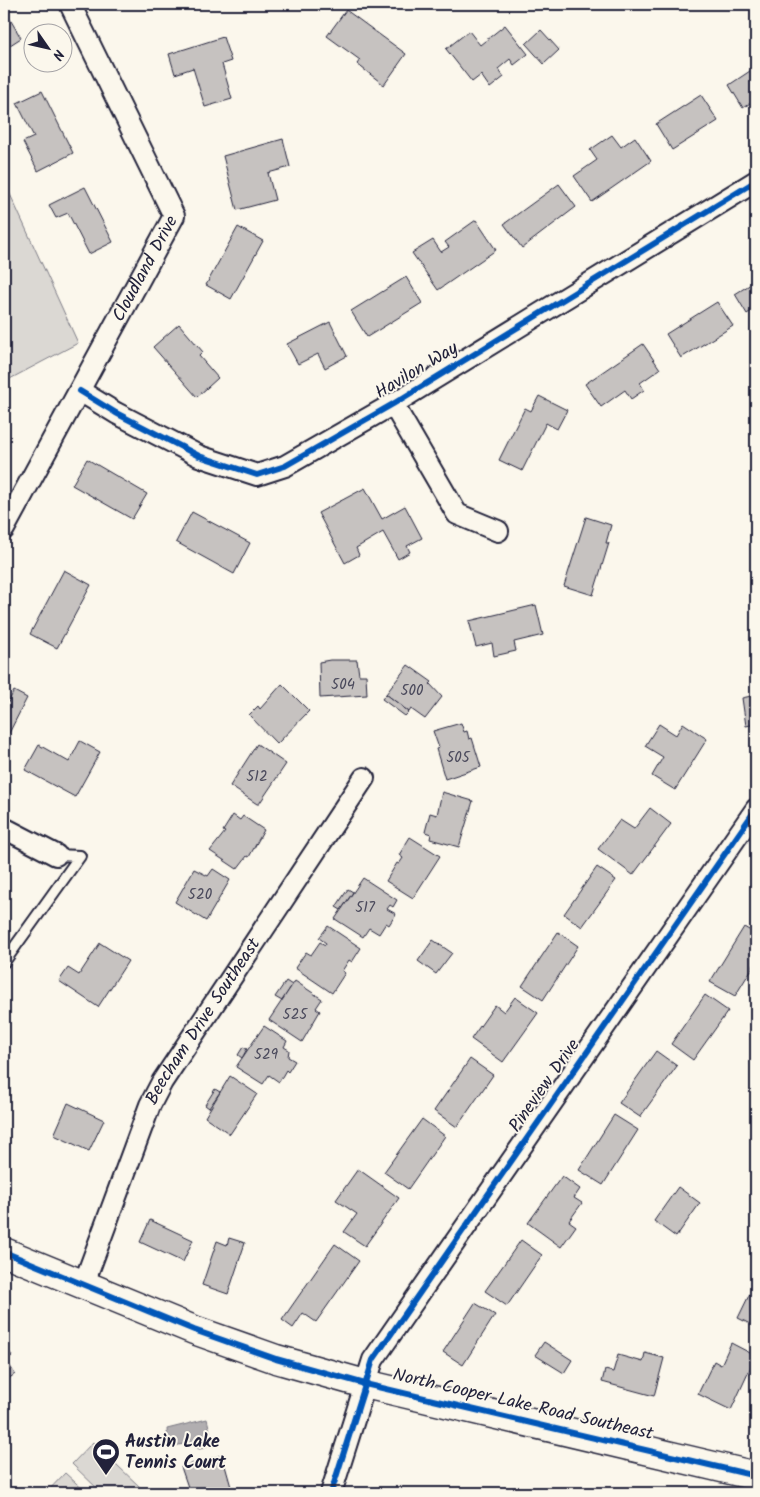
<svg xmlns="http://www.w3.org/2000/svg" width="760" height="1497" viewBox="0 0 760 1497" font-family="Kalam,sans-serif">
  <rect width="100%" height="100%" fill="#fbf7ec"/>
  <filter id="ink" filterUnits="userSpaceOnUse"><feTurbulence type="fractalNoise" baseFrequency=".02" numOctaves="2"/><feDisplacementMap in="SourceGraphic" scale="10" xChannelSelector="R" yChannelSelector="G"/><feConvolveMatrix kernelMatrix="1 2 1 2 8 2 1 2 1" color-interpolation-filters="sRGB"/></filter>
  <g filter="url(#ink)">
    <!-- green -->
    <g fill="#dbd8d3" stroke="#7e7d87">
      <path d="M4,181l74,162 -74,39z"/>
      <path d="M93,1442l48,46 -5,5h-34l-30,-29z"/>
      <path d="M65,1473l22,20h-41z"/>
    </g>
    <!-- water -->
    <path fill="#b1aeb0" stroke="#787681" d="M207,1419l5,20 -7,9 -6,1 -10,-6 -21,4 -1,-18z"/>
    <!-- building -->
    <g fill="#c6c2c0" stroke="#22223b">
      <path d="M4,9l17,29 -17,11z"/>
      <path d="M346,10l60,44 -22,31 -27,-21 3,-4 -33,-24z"/>
      <path d="M505,25l23,29 -14,11 -4,-6 -12,10 6,8 -14,11 -9,-13 -9,7 -26,-33 23,-18 11,14z"/>
      <path d="M541,30l18,20 -15,14 -18,-20z"/>
      <path d="M223,37l8,24 -9,3 10,35 -27,8 -12,-39 -18,6 -6,-20z"/>
      <path d="M756,67v32l-13,9 -14,-23z"/>
      <path d="M42,91l31,62 -35,18 -15,-29 11,-5 -17,-34z"/>
      <path d="M701,95l17,26 -46,29 -16,-26z"/>
      <path d="M612,135l9,12 14,-10 16,24 -59,41 -18,-26 23,-16 -7,-10z"/>
      <path d="M283,139l7,28 -22,6 7,27 -38,10 -14,-54z"/>
      <path d="M559,184l17,23 -54,41 -18,-24z"/>
      <path d="M85,187l28,55 -24,12 -21,-41 -12,5 -7,-13z"/>
      <path d="M476,220l20,30 -58,40 -26,-37 21,-13 8,12 8,-5 -4,-5z"/>
      <path d="M238,227l25,14 -32,58 -25,-14z"/>
      <path d="M406,277l16,26 -55,34 -16,-26z"/>
      <path d="M756,281v27l-9,6 -12,-20z"/>
      <path d="M717,302l16,24 -52,32 -15,-24z"/>
      <path d="M330,322l17,34 -22,12 -7,-14 -20,10 -11,-20z"/>
      <path d="M179,324l24,28 -4,4 19,22 -21,19 -44,-50z"/>
      <path d="M643,344l17,25 -20,14 4,7 -13,9 -6,-9 -24,17 -16,-23z"/>
      <path d="M539,396l28,14 -10,19 -11,-6 -24,48 -23,-11 26,-52 6,3z"/>
      <path d="M87,459l60,35 -15,25 -60,-34z"/>
      <path d="M365,488l17,31 23,-13 17,32 -15,8 3,6 -12,7 -15,-27 -27,16 3,7 -14,8 -27,-50z"/>
      <path d="M192,512l58,31 -16,31 -58,-32z"/>
      <path d="M586,517l25,8 -5,18h3l-16,52 -29,-9z"/>
      <path d="M64,570l27,15 -34,63 -27,-14z"/>
      <path d="M536,605l7,30 -29,7 2,9 -22,5 -2,-13 -16,4 -7,-26z"/>
      <path d="M330,660h27l2,15h7l1,20 -47,3 -1,-36z"/>
      <path d="M408,665l24,17 -2,2 12,13 -17,22 -14,-10 -2,3 -23,-18z"/>
      <path d="M282,684l27,27 -32,33 -28,-29 9,-9 2,3z"/>
      <path d="M14,691l13,7 -23,45v-33z"/>
      <path d="M386,694l23,18 -4,4 -23,-17z"/>
      <path d="M756,695v29l-10,2 -4,-28z"/>
      <path d="M461,723l3,9 3,-1 2,8 3,-1 9,29 -36,12 -9,-30 3,-1 -6,-17z"/>
      <path d="M683,723l24,16 -32,51 -23,-14 11,-19 -18,-11 14,-22 17,11z"/>
      <path d="M80,741l20,11 -25,45 -50,-27 14,-25 30,17z"/>
      <path d="M257,744l29,20 -27,40h-2l-27,-18z"/>
      <path d="M442,792l31,9 -14,46 -29,-8 1,-5 -6,-2 5,-19 7,2z"/>
      <path d="M650,808l21,16 -38,51 -35,-26 22,-29 14,9z"/>
      <path d="M233,815l7,5 3,-4 21,14 -15,27 -2,-1 -10,13 -27,-18 15,-19 -2,-1z"/>
      <path d="M410,837l30,19 -27,42 -27,-17 11,-18 2,1 4,-6 -4,-3z"/>
      <path d="M597,867l19,13 -34,47 -18,-13z"/>
      <path d="M194,869l14,7 5,-7 17,11 -24,41 -31,-19z"/>
      <path d="M363,878l34,22 -4,7 -3,-2 -3,4 9,5 -7,11 -3,-2 -7,11 -10,-6 -6,9 -28,-18z"/>
      <path d="M348,889l5,3 -12,18 -5,-3z"/>
      <path d="M328,926l33,22 -9,14 -3,-2 -7,11 3,2 -13,20 -37,-25 11,-16 5,3 9,-13 5,3 1,-2 -7,-5z"/>
      <path d="M744,927l12,7v28l-21,34 -25,-14z"/>
      <path d="M558,932l20,14 -35,54 -21,-14z"/>
      <path d="M433,940l19,13 -16,21 -18,-13z"/>
      <path d="M100,943l28,18 -30,46 -39,-26 9,-13 11,7z"/>
      <path d="M286,981l6,4 -10,16 -7,-4z"/>
      <path d="M295,981l27,18 -6,9 4,3 -18,31 -33,-22z"/>
      <path d="M705,995l23,16 -35,49 -22,-16z"/>
      <path d="M515,997l23,16 -35,49 -32,-23 24,-34 9,7z"/>
      <path d="M264,1026l23,15 -3,6 5,3 -1,7 7,4 -7,11 -2,-2 -7,12 -10,-7 -6,9 -27,-17z"/>
      <path d="M243,1047l4,2 -5,9 -4,-3z"/>
      <path d="M656,1051l21,15 -37,51 -21,-14z"/>
      <path d="M470,1059l23,16 -36,52 -23,-16z"/>
      <path d="M230,1076l27,18 -27,40 -25,-17z"/>
      <path d="M215,1089l5,3 -11,16 -4,-3z"/>
      <path d="M68,1103l36,17 -15,31 -35,-16z"/>
      <path d="M614,1115l24,15 -35,55 -24,-15z"/>
      <path d="M422,1119l23,17 -37,53 -24,-17z"/>
      <path d="M358,1169l41,29 -34,48 -21,-14 13,-18 -21,-14z"/>
      <path d="M562,1176l18,13 -6,9 8,5 -13,18 7,5 -15,21 -33,-24z"/>
      <path d="M678,1187l22,16 -24,34 -22,-16z"/>
      <path d="M150,1220l43,20 -10,22 -43,-20z"/>
      <path d="M229,1238l16,5 -17,51 -26,-9 15,-44 10,4z"/>
      <path d="M521,1240l21,15 -35,51 -22,-15z"/>
      <path d="M335,1244l24,17 -43,61 -13,-9 -10,15 -11,-8z"/>
      <path d="M756,1281v46l-18,-9z"/>
      <path d="M475,1303l20,12 -32,50 -20,-13z"/>
      <path d="M544,1342l28,18 -8,13 -29,-18z"/>
      <path d="M731,1343l25,13 -25,54 -33,-16 16,-33 7,4z"/>
      <path d="M4,1344l8,12 -6,4 9,14 -11,8z"/>
      <path d="M645,1353l19,5 -10,38 -52,-14 3,-12 8,2 5,-17 25,7z"/>
      <path d="M222,1455l9,32 -24,6h-17l-9,-26z"/>
    </g>
    <g fill="none" stroke-linecap="round" stroke-linejoin="round">
      <!-- lane casing -->
      <g stroke="#22223b" stroke-width="14">
        <path id="lane" d="M4,962l76,-106 -24,-1"/>
      </g>
      <!-- street casing -->
      <g stroke="#22223b" stroke-width="24">
        <g id="street">
          <path d="M80,391l36,22 83,43 58,19 28,-9 108,-62 363,-223"/>
          <path d="M393,404l64,110 41,17"/>
          <path id="s1" d="M4,529l170,-313 -104,-212"/>
          <path d="M4,828l52,27"/>
          <path id="s2" d="M83,1286l67,-181 12,-23 202,-304"/>
          <path d="M331,1493l42,-133 383,-551"/>
        </g>
      </g>
      <!-- secondary casing -->
      <g stroke="#22223b" stroke-width="31">
        <path id="secondary" d="M4,1252l190,78 82,29 89,25 391,92"/>
      </g>
      <!-- lane -->
      <use href="#lane" stroke="#fbf7ec" stroke-width="10"/>
      <!-- street -->
      <use href="#street" stroke="#fbf7ec" stroke-width="20"/>
      <!-- secondary -->
      <use href="#secondary" stroke="#fbf7ec" stroke-width="28"/>
      <!-- cycleway casing -->
      <g stroke="#fbf7ec" stroke-width="9">
        <g id="cycleway">
          <path d="M80,391l36,22 83,43 58,19 28,-9 108,-62 363,-223"/>
          <path d="M4,1252l190,78 82,29 89,25 391,92"/>
          <path d="M331,1493l42,-133 383,-551"/>
        </g>
      </g>
      <!-- cycleway -->
      <use href="#cycleway" stroke="#0057b8" stroke-width="6"/>
    </g>
  </g>
  <!-- icons -->
  <defs>
    <g id="stadium-pin" transform="scale(1.4375)"><path d="M0 17L-7.5 6A9.5 9.5 0 1 1 7.5 6Z" fill="#22223b" stroke="#fbf7ec"/><path d="M0-5a6.5 5 0 1 0 0 10a6.5 5 0 1 0 0-10ZM-3.5-1.8h7v3.6h-7Z" fill="#fff"/></g>
  </defs>
  <g fill-rule="evenodd">
    <use href="#stadium-pin" x="106" y="1452"/>
  </g>
  <g text-anchor="middle" dominant-baseline="central" stroke-width="4" stroke-linejoin="round" paint-order="stroke">
    <!-- number labels -->
    <g font-size="15" fill="#4b4a5c">
      <text x="343" y="685">504</text>
      <text x="412" y="691">500</text>
      <text x="458" y="758">505</text>
      <text x="257" y="777">512</text>
      <text x="200" y="895">520</text>
      <text x="365" y="908">517</text>
      <text x="295" y="1015">525</text>
      <text x="266" y="1055">529</text>
    </g>
    <!-- street labels -->
    <g font-size="18" fill="#22223b" stroke="#fbf7ec">
      <text stroke="none"><textPath href="#s1" startOffset="296">Cloudland Drive</textPath></text>
      <text transform="translate(417 371) rotate(-31)">Havilon Way</text>
      <text stroke="none"><textPath href="#s2" startOffset="292">Beecham Drive Southeast</textPath></text>
      <text transform="translate(545 1086) rotate(-55)">Pineview Drive</text>
      <text transform="translate(523 1405) rotate(13)">North Cooper Lake Road Southeast</text>
    </g>
    <!-- poi labels -->
    <g font-size="18" font-weight="bold" fill="#22223b" stroke="#fbf7ec" text-anchor="start">
      <text x="125" y="1442">Austin Lake<tspan x="125" dy="21">Tennis Court</tspan></text>
    </g>
  </g>
  <!-- margin -->
  <rect width="760" height="1497" fill="none" stroke="#fbf7ec" stroke-width="20"/>
  <rect x="10" y="10" width="740" height="1477" fill="none" stroke="#22223b" stroke-width="2" filter="url(#ink)"/>
  <!-- north arrow -->
  <g transform="translate(48 48) rotate(124)"><circle r="24" fill="#fbf7ec" stroke="#a4a2a5"/>
  <path d="M0-4L9 19L0 12L-9 19Z" fill="#22223b"/>
  <text y="-8" font-size="14" font-weight="bold" text-anchor="middle" fill="#22223b">N</text>
  </g>
</svg>
